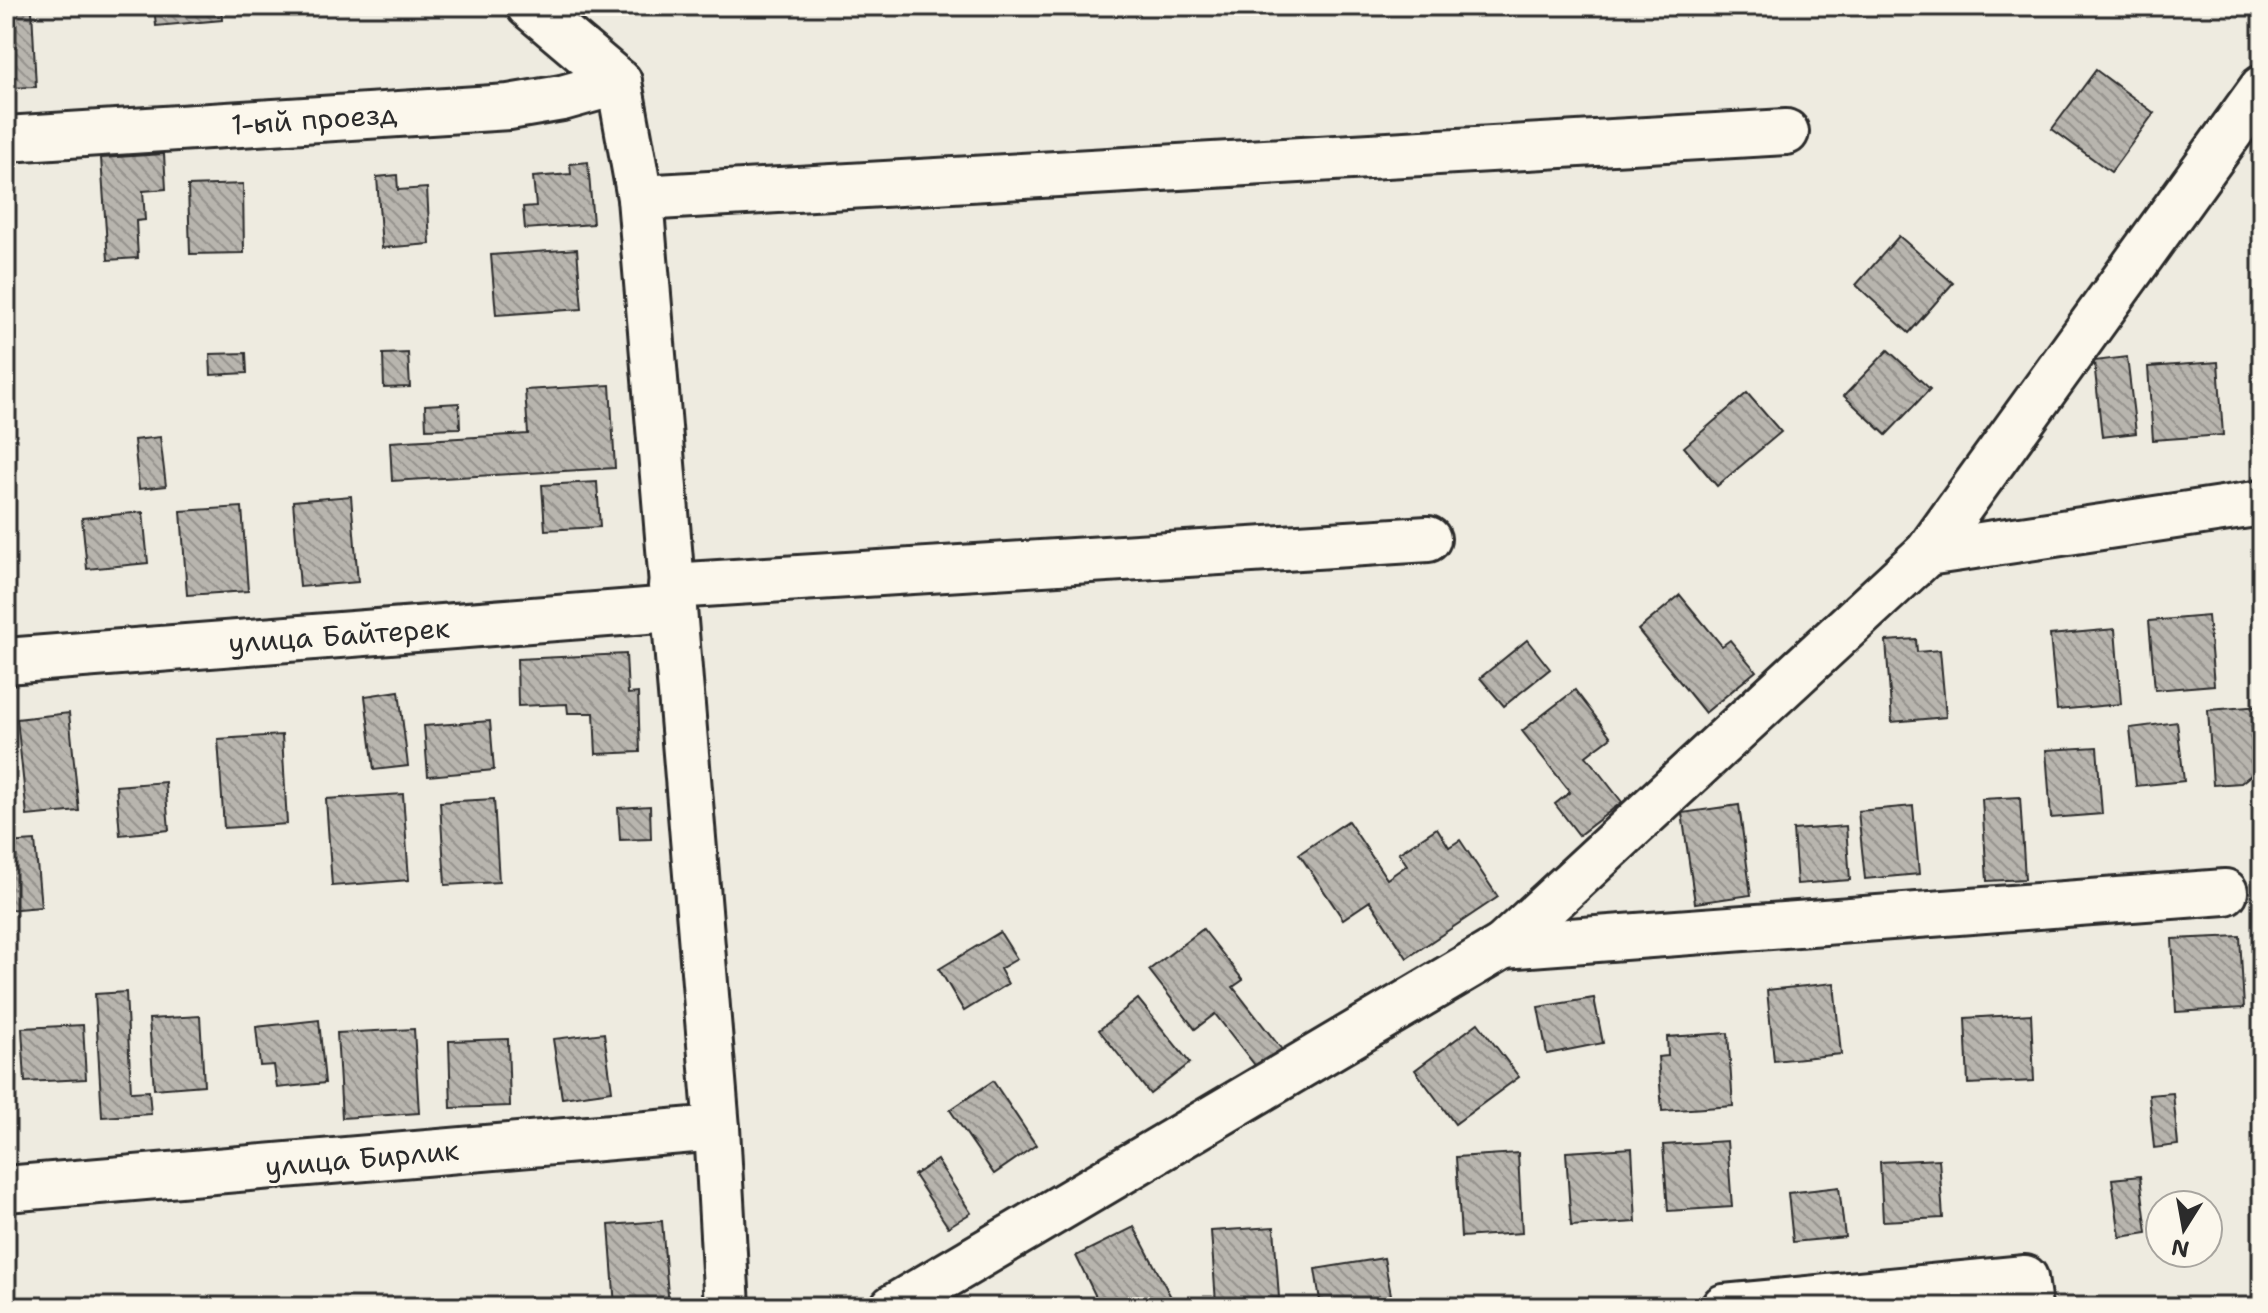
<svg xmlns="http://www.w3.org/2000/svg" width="2268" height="1313" viewBox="0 0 2268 1313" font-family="'Shantell Sans',sans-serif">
  <defs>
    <pattern id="building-back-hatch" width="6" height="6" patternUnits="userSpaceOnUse" patternTransform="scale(2)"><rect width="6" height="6" fill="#b8b5ae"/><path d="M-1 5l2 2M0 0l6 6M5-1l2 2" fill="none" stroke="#96938e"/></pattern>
  </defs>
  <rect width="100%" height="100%" fill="#eeebe0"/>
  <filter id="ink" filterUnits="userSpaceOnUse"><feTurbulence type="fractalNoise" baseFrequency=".0125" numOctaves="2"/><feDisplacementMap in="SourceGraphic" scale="16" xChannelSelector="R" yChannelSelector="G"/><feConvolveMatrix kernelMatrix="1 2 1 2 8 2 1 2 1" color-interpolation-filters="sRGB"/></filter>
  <g filter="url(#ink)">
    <!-- building -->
    <g fill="url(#building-back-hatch)" stroke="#2b2b2b" stroke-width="2">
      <path d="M154,6h67l1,14 -66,6z"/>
      <path d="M32,10l4,77 -30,1v-76z"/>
      <path d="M2096,70l58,43 -43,59 -59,-43z"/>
      <path d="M164,154l2,35 -23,2 2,29 -9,1 2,37 -30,2 -7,-102z"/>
      <path d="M588,162l5,62 -68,5 -2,-22 13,-1 -3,-29 38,-3 -1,-10z"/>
      <path d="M397,175l1,15 29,-2 3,56 -48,4 -5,-71z"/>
      <path d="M243,184l1,69 -54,1 -2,-68z"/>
      <path d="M1899,236l54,47 -44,50 -53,-48z"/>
      <path d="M577,249l5,60 -86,6 -5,-60z"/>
      <path d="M1888,350l42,39 -44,46 -42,-39z"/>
      <path d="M246,353l1,20 -36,2 -1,-21z"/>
      <path d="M408,353l2,34 -26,1 -1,-34z"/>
      <path d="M2127,357l9,76 -34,4 -8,-76z"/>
      <path d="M2218,362l5,73 -70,5 -5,-73z"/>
      <path d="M610,385l5,83 -223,13 -2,-39 138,-8 -3,-44z"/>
      <path d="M1747,393l34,39 -64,54 -33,-39z"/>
      <path d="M459,403l1,25 -34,1 -1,-24z"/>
      <path d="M160,437l6,49 -27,3 -5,-49z"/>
      <path d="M597,482l3,45 -55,3 -3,-45z"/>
      <path d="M351,496l7,86 -58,5 -7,-86z"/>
      <path d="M242,507l6,84 -61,4 -6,-84z"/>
      <path d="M143,512l5,51 -61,6 -5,-51z"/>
      <path d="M1680,595l42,51 8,-6 26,31 -51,42 -67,-83z"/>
      <path d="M2208,616l6,69 -59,5 -6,-69z"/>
      <path d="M2115,629l6,75 -64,6 -7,-75z"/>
      <path d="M1916,639l1,13 23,-2 6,67 -54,5 -6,-81z"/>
      <path d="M1527,640l23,29 -46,37 -24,-28z"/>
      <path d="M626,654l2,40 10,-1 2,59 -44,2 -2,-41h-26l-1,-9 -49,2 -1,-47z"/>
      <path d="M1575,690l36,47 -25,19 36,46 -43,33 -24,-31 15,-12 -48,-61z"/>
      <path d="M399,691l9,75 -34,4 -9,-74z"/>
      <path d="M2262,706v60l-21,17 -28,2 -5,-75z"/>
      <path d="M69,713l10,98 -52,5 -10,-97z"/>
      <path d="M490,721l4,49 -66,6 -4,-50z"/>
      <path d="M2177,722l7,59 -48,5 -6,-58z"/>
      <path d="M282,735l5,89 -63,4 -6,-89z"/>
      <path d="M2097,747l5,67 -51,4 -5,-68z"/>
      <path d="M165,782l4,48 -49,5 -4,-49z"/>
      <path d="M403,794l6,86 -77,6 -6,-87z"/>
      <path d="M2020,797l5,82 -38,2 -5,-82z"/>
      <path d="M494,799l5,83 -54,3 -5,-83z"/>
      <path d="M1739,805l12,90 -56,8 -13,-90z"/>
      <path d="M650,806l1,33 -31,1 -2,-32z"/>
      <path d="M1913,806l6,68 -54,5 -7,-68z"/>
      <path d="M1348,821l39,58 20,-14 -8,-12 38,-25 12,19 11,-7 38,57 -91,61 -37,-57 -27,18 -44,-65z"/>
      <path d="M1846,826l4,54 -53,4 -4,-54z"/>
      <path d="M35,841l6,66 -35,3v-67z"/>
      <path d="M1203,929l40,51 -10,7 53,68 -25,18 -46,-59 -20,15 -46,-59z"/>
      <path d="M1000,932l17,27 -17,10 8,15 -44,27 -25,-42z"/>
      <path d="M2240,936l4,72 -68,4 -4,-73z"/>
      <path d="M1834,983l7,71 -67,7 -7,-71z"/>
      <path d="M126,992l5,100 18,-1 2,23 -49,3 -7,-123z"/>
      <path d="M1594,998l9,45 -56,11 -9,-47z"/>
      <path d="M1138,999l52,64 -40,31 -51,-64z"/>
      <path d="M2031,1014l3,67 -66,3 -3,-66z"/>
      <path d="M200,1016l4,69 -50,4 -5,-70z"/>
      <path d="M319,1020l6,63 -48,5 -3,-23 -14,1 -4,-39z"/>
      <path d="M1478,1023l41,54 -64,47 -40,-54z"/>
      <path d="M83,1025l3,54 -61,3 -3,-54z"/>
      <path d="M414,1029l5,84 -77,5 -5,-85z"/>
      <path d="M604,1033l8,58 -50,7 -9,-59z"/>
      <path d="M1728,1033l5,73 -71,5 -4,-54 10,-1 -1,-19z"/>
      <path d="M508,1039l2,67 -59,2 -2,-67z"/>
      <path d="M993,1081l43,64 -42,29 -44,-64z"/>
      <path d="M2173,1093l5,52 -24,3 -5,-53z"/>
      <path d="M1727,1141l5,66 -64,4 -5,-66z"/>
      <path d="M1632,1148l4,74 -65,4 -5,-74z"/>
      <path d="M1518,1153l4,80 -61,4 -5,-80z"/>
      <path d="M1939,1159l4,59 -60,3 -3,-59z"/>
      <path d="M937,1160l34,53 -23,14 -34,-52z"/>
      <path d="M2140,1176l7,57 -27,4 -8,-58z"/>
      <path d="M1839,1187l6,50 -52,5 -5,-49z"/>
      <path d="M662,1221l7,86h-54l-6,-82z"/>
      <path d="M1134,1227l37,70 -20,10h-50l-25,-51z"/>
      <path d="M1274,1227l5,71 -63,5 -5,-72z"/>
      <path d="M1384,1258l8,42 -42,7h-29l-6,-38z"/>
    </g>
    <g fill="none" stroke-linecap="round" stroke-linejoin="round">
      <!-- minor casing -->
      <g stroke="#2b2b2b" stroke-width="50">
        <g id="minor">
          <path d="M529,6l90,76 21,116 77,930 10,179"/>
          <path d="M6,139l503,-32 53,-9 57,-16"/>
          <path d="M640,198l1146,-66"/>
          <path d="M1927,553l335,-50"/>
          <path d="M671,586l757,-47"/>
          <path d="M6,661l666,-52"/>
          <path d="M1503,946l722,-54"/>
          <path d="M6,1189l711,-61"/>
          <path d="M893,1307l610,-361 424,-393 335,-465"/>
          <path d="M1724,1307l301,-29 4,29"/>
        </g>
      </g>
      <!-- minor -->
      <use href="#minor" stroke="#fbf7ec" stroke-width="44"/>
    </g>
  </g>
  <g text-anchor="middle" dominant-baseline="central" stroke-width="6" stroke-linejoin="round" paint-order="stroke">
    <!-- street labels -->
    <g font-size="28" fill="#2b2b2b" stroke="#fbf7ec">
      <text transform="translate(314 119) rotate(-4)">1-ый проезд</text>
      <text transform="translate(339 635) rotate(-4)">улица Байтерек</text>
      <text transform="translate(362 1158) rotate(-5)">улица Бирлик</text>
    </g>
  </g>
  <!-- margin -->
  <rect width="2268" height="1313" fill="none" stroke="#fbf7ec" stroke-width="32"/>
  <rect x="16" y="16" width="2236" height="1281" fill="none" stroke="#2b2b2b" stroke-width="3" filter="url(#ink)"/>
  <!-- north arrow -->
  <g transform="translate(2184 1229) rotate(191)"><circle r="38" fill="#fbf7ec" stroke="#a8a59f" stroke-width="2"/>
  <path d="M0-6L14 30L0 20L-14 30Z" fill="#2b2b2b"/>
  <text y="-12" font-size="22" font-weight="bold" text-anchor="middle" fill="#2b2b2b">N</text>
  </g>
</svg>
